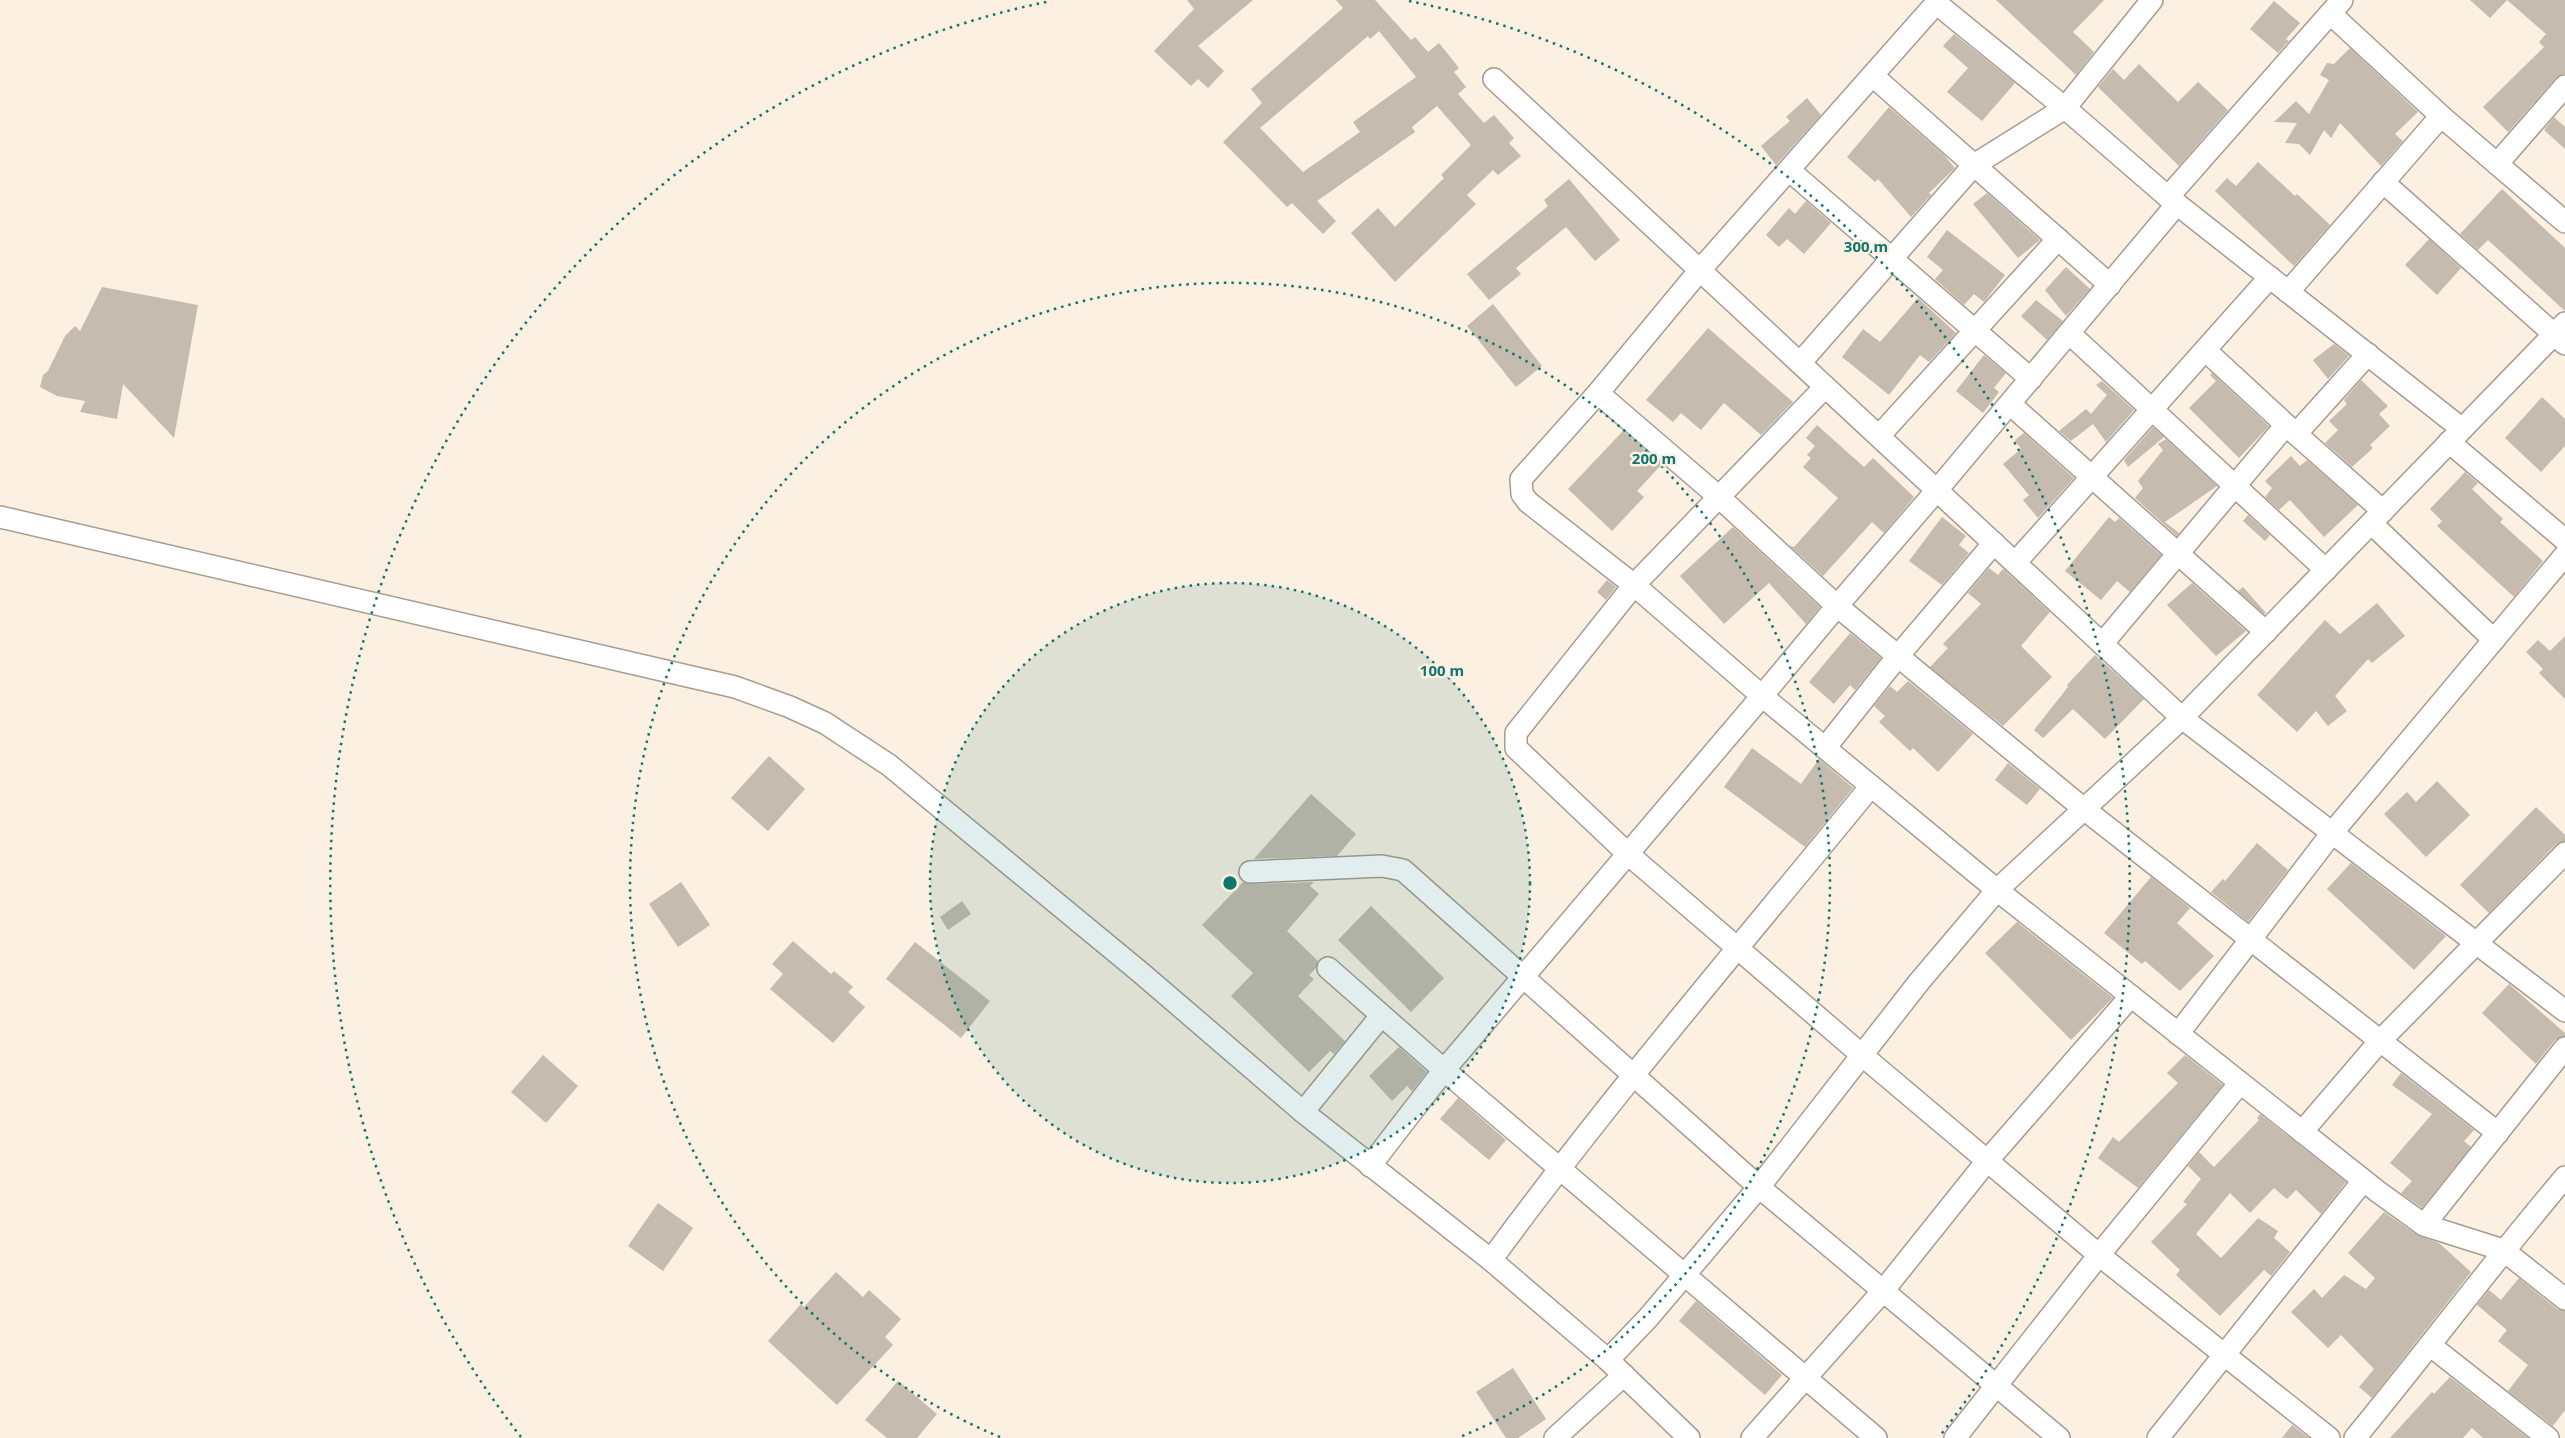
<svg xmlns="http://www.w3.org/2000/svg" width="2565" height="1438" viewBox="0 0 2565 1438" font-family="'Noto Sans',sans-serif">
  <rect width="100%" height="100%" fill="#fbf0e2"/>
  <!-- building -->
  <g fill="#c5bbae" fill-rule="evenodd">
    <path d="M1187,0h66l-55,46 26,25 -16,17 -10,-9 -7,7 -37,-35 40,-42z"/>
    <path d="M1336,0h39l36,40 4,-3 13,15 11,-9 20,25 -5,4 12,15 -8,7 26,29 10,-8 20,23 -5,5 12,13 -23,19 -5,-5 -26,25 9,9 -81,78 -44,-49 27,-25 17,19 49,-49 -3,-3 30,-30 -34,-39 -25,21 3,5 -98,69 19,20 -13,13 -31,-31 -5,4 -64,-65 39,-39 -11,-14 92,-81zM1379,31l37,46 -63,45 7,10 -57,40 -43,-44 108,-92 2,3z"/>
    <path d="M1996,0h108l-31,32 21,20 -18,23z"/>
    <path d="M2470,0h37l-17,18z"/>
    <path d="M2507,0h58v74l-9,4 -48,54 -25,-25 61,-60 -5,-5 7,-8z"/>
    <path d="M2274,1l26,22 -14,16 3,2 -11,12 -28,-24z"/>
    <path d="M1954,34l61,49 -33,38 -35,-29 21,-24 -25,-22z"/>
    <path d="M2350,48l68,64 -23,22 8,7 -22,25 -41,-43 -9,15 -7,-8 -14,25 -11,-11 -14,-1 12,-20 -23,-1 22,-21 13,13 20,-34 -9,-5 7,-12 7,1z"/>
    <path d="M2139,64l39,38 20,-20 30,28 -49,56 -81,-79 15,-18 11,11z"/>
    <path d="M1807,98l14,17 -45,50 -15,-19 29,-25 -4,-4z"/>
    <path d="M1889,107l54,47 12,14 -26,25 2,2 -20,22 -33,-38 -3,3 -28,-25z"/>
    <path d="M2554,117l11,10v22l-21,-19z"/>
    <path d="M2258,162l37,34 2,-2 33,31 -36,41 -79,-75 12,-13 9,8z"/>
    <path d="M1569,179l51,61 -25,21 -29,-34 -50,41 5,6 -32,26 -22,-26 81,-68 -4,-6z"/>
    <path d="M2502,189l63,59v63l-77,-71 -10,10 -18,-16z"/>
    <path d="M1987,193l53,47 -22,18 -45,-54z"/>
    <path d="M1806,201l25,22 -27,31 -17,-15 -8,8 -13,-12 23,-27 6,6z"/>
    <path d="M1947,230l58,45 -21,27 -10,-8 -10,11 -29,-26 8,-9 -16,-13z"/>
    <path d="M2429,239l32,29 -24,27 -32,-30z"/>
    <path d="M2066,267l24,22 -24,27 -21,-26z"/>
    <path d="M102,287l96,18 -24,133 -51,-54 -6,35 -37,-7 5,-11 -28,-5 -17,-9 3,-12 5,-4 17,-35 10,-10 5,5z"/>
    <path d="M1918,298l38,35 -27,29 -9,-7 -31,40 -47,-38 21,-28 17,13z"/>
    <path d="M2036,300l27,21 -16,19 -26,-24z"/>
    <path d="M1493,304l49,62 -26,21 -49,-61z"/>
    <path d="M1708,328l85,74 -32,33 -37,-32 -23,27 -20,-17 -8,9 -27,-22z"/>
    <path d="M2334,344l15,12 -21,23 -15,-19z"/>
    <path d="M1984,355l22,18 -12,15 5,4 -16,21 -27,-22z"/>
    <path d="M2212,373l57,53 -30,32 -50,-50 27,-27 -6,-6z"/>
    <path d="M2361,380l27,26 -9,8 11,12 -20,19 3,3 -21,19 -27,-24 13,-13 -9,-9 18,-17 -3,-4z"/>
    <path d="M2102,381l32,29 -28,32 -13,-18 -22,17 -12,-10 27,-22 5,5 16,-19 -11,-10z"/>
    <path d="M2542,397l23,22v27l-24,26 -36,-34z"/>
    <path d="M1817,425l47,42 9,-9 41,39 -30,36 -12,-11 -49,54 -34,-31 5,2 44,-49 -35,-31 8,-9 -4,-3 8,-9 -9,-8z"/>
    <path d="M2153,427l11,10 -36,30 -4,-7z"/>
    <path d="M1623,431l39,33 -25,27 7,6 -32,34 -44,-42z"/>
    <path d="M2024,433l50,45 -36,40 -15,-18 6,-5 -26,-31 18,-15 -6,-9z"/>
    <path d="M2166,439l51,47 -52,36 14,11 -2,3 -42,-38 8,-10 -5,-7 25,-31 -5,-6z"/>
    <path d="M2291,456l9,10 7,-6 51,45 -34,32 -34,-37 -11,10 -14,-13 7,-9 -7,-7z"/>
    <path d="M2465,472l13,11 -6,6 31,30 -3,3 43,39 -29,36 -77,-71 5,-5 -12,-12z"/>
    <path d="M2248,515l22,20 -5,6 -22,-20z"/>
    <path d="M1942,517l24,19 -7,9 10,8 -27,32 -33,-24z"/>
    <path d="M2109,517l6,5 4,-4 42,37 -31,37 -13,-11 -16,19 -36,-29z"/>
    <path d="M1733,527l87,80 -14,17 -37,-41 -45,41 -44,-48z"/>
    <path d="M1989,568l9,7 5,-6 47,43 -29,34 31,31 -49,49 -73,-59 18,-19 -5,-4 38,-40 -13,-11z"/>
    <path d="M1607,580l9,7 -10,13 -9,-8z"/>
    <path d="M2192,583l54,48 -30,25 -49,-51z"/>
    <path d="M2243,587l23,26 -2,1 -26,-23z"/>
    <path d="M2377,603l28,33 -33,27 -4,-4 -33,37 12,15 -19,15 -12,-15 -19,21 -40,-37 68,-75 15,14z"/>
    <path d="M1850,633l31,25 -26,32 -5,-5 -16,19 -25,-22z"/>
    <path d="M2565,636v63l-26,-26 4,-4 -17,-17 12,-12 12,11z"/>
    <path d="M2095,655l49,44 -39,40 -32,-30 -30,29 -9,-8 34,-43 -1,-2z"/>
    <path d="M1908,681l65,53 -35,38 -25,-24 -3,3 -31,-29 6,-6 -11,-10 16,-20 7,6z"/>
    <path d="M1752,748l49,36 18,-25 34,29 -48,59 -81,-60z"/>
    <path d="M769,756l36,33 -37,42 -37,-33z"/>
    <path d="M2008,763l32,26 -13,16 -32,-25z"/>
    <path d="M2437,781l33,34 -44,42 -42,-43 23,-22 9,10z"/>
    <path d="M1311,794l45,40 -19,22 -83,3z"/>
    <path d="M2536,807l29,28v6l-9,3 -67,69 -29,-28z"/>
    <path d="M2257,843l31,27 -40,52 -37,-30 12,-13 2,2z"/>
    <path d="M2351,863l95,73 -32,34 -87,-81z"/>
    <path d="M2151,877l39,31 -13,15 37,33 -34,35 -35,-30 -3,3 -38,-31z"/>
    <path d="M681,882l29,43 -32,22 -29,-43z"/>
    <path d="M1243,882l8,2 63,-2 -4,4 9,8 -32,37 31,30 -2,7 -7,7 5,4 -16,17 47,45 -11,13 -4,-3 -21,21 -78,-76 22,-23 -51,-48z"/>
    <path d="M962,901l9,13 -23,16 -8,-13z"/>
    <path d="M1371,906l73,72 -33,34 -73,-72z"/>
    <path d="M2017,922l96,76 -42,42 -86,-87z"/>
    <path d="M793,941l38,33 3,-3 19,16 -5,5 17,15 -32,36 -63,-54 13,-15 -11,-10z"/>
    <path d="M915,942l75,59 -29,37 -75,-59z"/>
    <path d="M2509,984l56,49v3l-10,4 -19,24 -54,-51z"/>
    <path d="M1399,1047l28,25 -15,19 -5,-5 -15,15 -23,-25z"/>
    <path d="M543,1055l35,31 -32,37 -35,-31z"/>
    <path d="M2185,1055l38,30 -85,103 -40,-30 15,-21 6,5 59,-59 -11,-10z"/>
    <path d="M2401,1073l73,57 -10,11 7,6 -49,61 -21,-15 11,-12 -22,-18 42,-49 -40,-29z"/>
    <path d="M1458,1098l48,42 -17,20 -49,-41z"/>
    <path d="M2260,1114l86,68 -25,32 -25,-24 -9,9 -13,-11 -24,25 -20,-20 -34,41 25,24 37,-40 20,13 -4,7 16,14 -19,24 -7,-6 -44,46 -44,-41 4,-5 -29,-28 36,-38 -4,-2 18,-23 -13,-13 11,-14 15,15 45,-47 -2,-2z"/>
    <path d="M658,1203l35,25 -30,43 -35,-25z"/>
    <path d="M2384,1212l33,23 22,8 32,29 -99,126 -13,-11 15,-18 -33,-34 -13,13 -37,-36 23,-23 8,9 22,-23 22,14 9,-11 -27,-25z"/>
    <path d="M836,1272l27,25 6,-7 32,29 -16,18 8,8 -56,60 -69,-64 33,-37 3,3z"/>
    <path d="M2519,1278l38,31 8,2v99l-12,16 -45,-35 20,-26 -30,-24 9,-11 -30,-25 12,-15 12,10z"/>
    <path d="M1696,1301l86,74 -17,20 -86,-74z"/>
    <path d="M1513,1368l33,51 -28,19h-12l-30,-46z"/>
    <path d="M2450,1377l78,61h-45l-11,-10 -9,10h-73l42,-46 2,2z"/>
    <path d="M898,1381l39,33 -20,24h-30l-22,-18z"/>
    <path d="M2292,1425l17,13h-27z"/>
  </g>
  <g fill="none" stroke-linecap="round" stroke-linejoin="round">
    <!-- street casing -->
    <g stroke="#a79c90" stroke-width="24">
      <g id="street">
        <path d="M1939,0l-239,270 -102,123 -77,86 1,15 6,8 106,83 128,111 235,194 380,301 47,34 79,25 62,49"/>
        <path d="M1936,3l129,105 103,89 294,232"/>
        <path d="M2332,15l109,101"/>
        <path d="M1873,76l237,209"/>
        <path d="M1494,79l688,639 383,293"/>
        <path d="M2497,164l68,-78"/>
        <path d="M1789,170l242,209"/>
        <path d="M2383,182l182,162"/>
        <path d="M2168,197l174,-197"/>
        <path d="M2288,292l153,-176 124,106"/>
        <path d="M2069,333l257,237"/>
        <path d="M2205,350l91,84 87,77"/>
        <path d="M1800,363l174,-198 91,-57 87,-108"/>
        <path d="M1825,387l-191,198 -118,148v15l112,106 235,202 236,199 230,183"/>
        <path d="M1598,393l121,104 118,109 247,203 414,324"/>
        <path d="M2010,404l256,228"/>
        <path d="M2296,434l72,-80"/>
        <path d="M1879,436l179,-197"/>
        <path d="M2449,442l116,98"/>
        <path d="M0,517l735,170 55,20 35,16 64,42 251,207 163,140 188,148 117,100 81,78"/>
        <path d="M2371,523l123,117"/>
        <path d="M2015,563l255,-286"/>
        <path d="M2102,644l184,-219"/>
        <path d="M1825,748l73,-92 96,-113"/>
        <path d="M1250,872l132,-6 21,4 356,317 300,251"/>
        <path d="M1328,968l116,102 432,368"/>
        <path d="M2178,1034l154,-201 233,-278"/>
        <path d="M1303,1112l78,-96"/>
        <path d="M2302,1132l77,-90 186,-189"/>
        <path d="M1370,1166l74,-96 318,-374 75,-90 100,-116 240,-286"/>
        <path d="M2424,1225l141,-177"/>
        <path d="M1491,1260c120,-164 252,-317 380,-474"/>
        <path d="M2431,1346l117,92"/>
        <path d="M1608,1360l40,-42 111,-131 160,-205 78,-92 185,-172 383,-395"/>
        <path d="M1555,1438l69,-63"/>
        <path d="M1752,1438l131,-147 104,-130 144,-165"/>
        <path d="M1955,1438l144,-183 141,-172"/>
        <path d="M2158,1438l205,-257"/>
        <path d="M2355,1438c71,-86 138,-176 210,-261"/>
      </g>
    </g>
    <!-- street -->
    <use href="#street" stroke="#fff" stroke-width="21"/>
  </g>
  <!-- distance rings -->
  <circle cx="1230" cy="883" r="300" fill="#0f766e" fill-opacity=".12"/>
  <g fill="none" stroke="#0f766e" stroke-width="2.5" stroke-dasharray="2.5 5">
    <circle cx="1230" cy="883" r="300"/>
    <path d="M1000 1437A600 600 0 1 1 1460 1437"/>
    <path d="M521 1437A900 900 0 0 1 1051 1M1409 1A900 900 0 0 1 1939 1437"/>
  </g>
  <circle cx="1230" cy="883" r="8" fill="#0f766e" stroke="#fbf0e2" stroke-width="2.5"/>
  <g font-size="15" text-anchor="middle" font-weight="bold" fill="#0f766e" stroke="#fbf0e2" stroke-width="5" stroke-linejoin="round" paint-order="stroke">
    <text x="1866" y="252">300 m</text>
    <text x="1654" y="464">200 m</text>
    <text x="1442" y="676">100 m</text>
  </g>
</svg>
